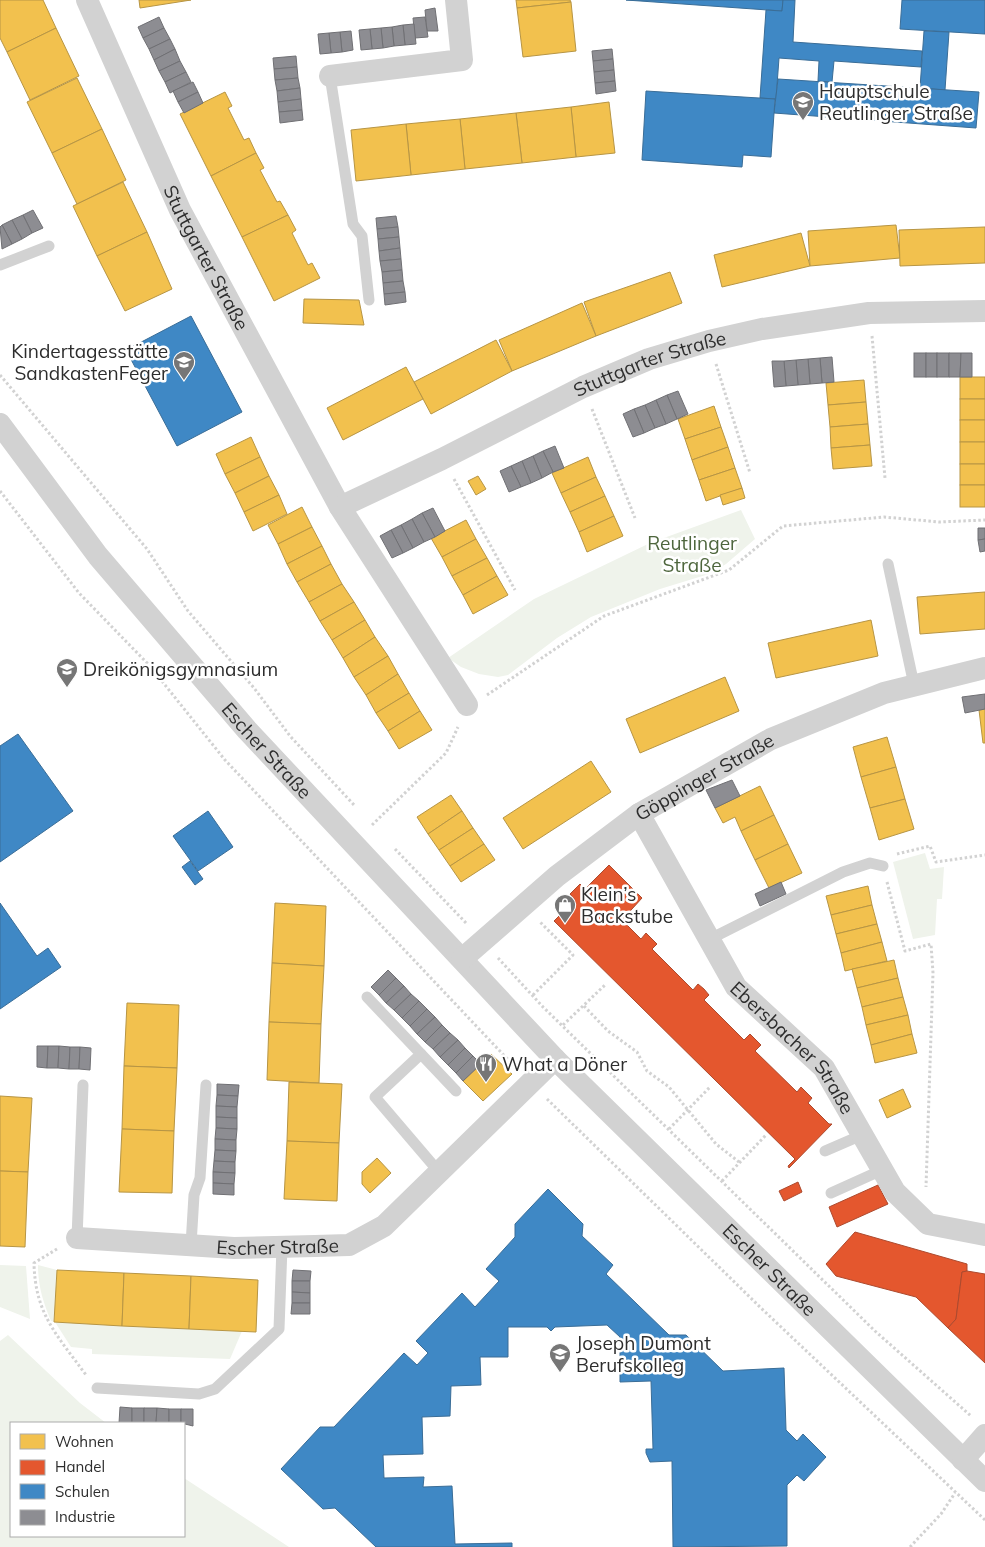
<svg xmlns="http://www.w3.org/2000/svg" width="985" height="1547" viewBox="0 0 985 1547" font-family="Mulish,sans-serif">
  <rect width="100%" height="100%" fill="#fff"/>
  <!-- green -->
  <g fill="#eff3eb">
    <path d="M741,510l14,29 -29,25 -17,10 -49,15 -69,28 -34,21 -49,37 -10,2 -19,-3 -18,-7 -13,-9 86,-59 116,-56z"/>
    <path d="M925,853l5,16 14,-2 -2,32h-5l-2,36 -22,4 -20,-77z"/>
    <path d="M0,1265l26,1 4,53 -30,-12z"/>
    <path d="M38,1265l19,5 -2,52 187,9 -12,28 -138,-5v-5l-21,-2 -16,-25 -4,-1c-8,-19 -13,-35 -13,-56z"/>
    <path d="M8,1335l72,68 26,20h-95v113h173v-58l105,69h-289v-206z"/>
  </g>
  <!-- homes -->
  <g fill="#f2c14e" stroke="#b79544">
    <path d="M0,0h43l13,28 -49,24 -7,-14z"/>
    <path d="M139,0h52l-51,8z"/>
    <path d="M516,0h54l1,2 -54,6z"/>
    <path d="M571,2l5,49 -53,6 -6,-49z"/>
    <path d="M56,28l23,48 -49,24 -23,-48z"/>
    <path d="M77,78l25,51 -50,24 -25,-51z"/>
    <path d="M225,92l7,14 -4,2 16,32 5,-2 7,15 -45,23 -31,-62z"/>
    <path d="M609,102l6,51 -39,4 -5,-50z"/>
    <path d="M571,107l5,50 -54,6 -6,-50z"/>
    <path d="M516,113l6,50 -57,6 -5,-50z"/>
    <path d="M460,119l5,50 -54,6 -5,-51z"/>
    <path d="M406,124l5,51 -55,6 -5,-51z"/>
    <path d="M102,129l24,51 -49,24 -25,-51z"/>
    <path d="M256,153l8,15 -4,2 17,32 3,-1 8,14 -46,22 -31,-61z"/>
    <path d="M123,182l24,50 -50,24 -24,-50z"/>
    <path d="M288,215l8,15 -4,3 16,32 4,-2 8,15 -46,23 -32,-64z"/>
    <path d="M896,225l4,33 -90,8 -2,-35z"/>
    <path d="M985,227v36l-85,3 -1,-36z"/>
    <path d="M147,232l25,57 -47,22 -28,-55z"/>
    <path d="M801,233l9,33 -88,21 -8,-32z"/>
    <path d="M670,272l12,31 -86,33 -12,-34z"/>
    <path d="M304,299l55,1 5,25 -61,-2z"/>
    <path d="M582,303l14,33 -84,35 -13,-31z"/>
    <path d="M496,340l16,31 -81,43 -17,-32z"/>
    <path d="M406,367l17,32 -80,41 -16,-32z"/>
    <rect x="960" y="377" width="25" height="22"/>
    <path d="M864,380l2,22 -38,3 -2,-22z"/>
    <rect x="960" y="399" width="25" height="21"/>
    <path d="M866,402l2,22 -38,3 -2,-22z"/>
    <path d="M714,406l7,21 -36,12 -7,-20z"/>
    <rect x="960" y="420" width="25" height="22"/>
    <path d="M868,424l2,21 -39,3 -1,-21z"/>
    <path d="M721,427l7,20 -36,13 -7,-21z"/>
    <path d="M251,437l9,20 -35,17 -9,-20z"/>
    <rect x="960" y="442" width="25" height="22"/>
    <path d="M870,445l2,21 -39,3 -2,-21z"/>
    <path d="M728,447l7,21 -36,12 -7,-20z"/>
    <path d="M260,457l9,19 -34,17 -10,-19z"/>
    <path d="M588,457l8,20 -35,16 -9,-20z"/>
    <rect x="960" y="464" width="25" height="21"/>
    <path d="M735,468l7,20 -36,13 -7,-21z"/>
    <path d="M269,476l10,19 -35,17 -9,-19z"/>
    <path d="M478,476l8,13 -10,6 -8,-14z"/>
    <path d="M596,477l9,19 -35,16 -9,-19z"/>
    <rect x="960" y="485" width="25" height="22"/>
    <path d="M742,488l3,10 -22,7 -3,-10z"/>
    <path d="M279,495l8,19 -34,17 -9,-19z"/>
    <path d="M605,496l9,20 -35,16 -9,-20z"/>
    <path d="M302,507l10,20 -34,17 -10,-19z"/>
    <path d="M614,516l9,20 -36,16 -8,-20z"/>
    <path d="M466,520l10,19 -34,18 -11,-19z"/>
    <path d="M312,527l10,19 -35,18 -9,-20z"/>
    <path d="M476,539l11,19 -35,18 -10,-19z"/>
    <path d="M322,546l9,18 -34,18 -10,-18z"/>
    <path d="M487,558l10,18 -34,19 -11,-19z"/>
    <path d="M331,564l11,20 -33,18 -12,-20z"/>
    <path d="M497,576l11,19 -35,19 -10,-19z"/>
    <path d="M342,584l12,18 -34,19 -11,-19z"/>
    <path d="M985,592v37l-65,5 -3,-37z"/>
    <path d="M354,602l11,18 -33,20 -12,-19z"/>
    <path d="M365,620l10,17 -32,21 -11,-18z"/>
    <path d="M871,620l7,36 -102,22 -8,-35z"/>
    <path d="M375,637l13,19 -34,21 -11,-19z"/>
    <path d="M388,656l10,18 -32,21 -12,-18z"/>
    <path d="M398,674l11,19 -33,20 -10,-18z"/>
    <path d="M725,677l14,34 -99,42 -14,-34z"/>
    <path d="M409,693l11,18 -32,20 -12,-18z"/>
    <path d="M985,709v34h-2l-4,-33z"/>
    <path d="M420,711l12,19 -33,19 -11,-18z"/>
    <path d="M887,737l9,30 -35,10 -8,-30z"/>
    <path d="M591,761l20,31 -88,57 -20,-31z"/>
    <path d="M896,767l9,32 -35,9 -9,-31z"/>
    <path d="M760,786l14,29 -33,16 -6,-14 -12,6 -8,-15z"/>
    <path d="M451,795l11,16 -34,23 -11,-17z"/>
    <path d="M905,799l9,30 -35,11 -9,-32z"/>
    <path d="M462,811l11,17 -34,22 -11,-16z"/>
    <path d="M774,815l14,29 -33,16 -14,-29z"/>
    <path d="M473,828l11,16 -34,22 -11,-16z"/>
    <path d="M484,844l11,16 -34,22 -11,-16z"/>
    <path d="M788,844l14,29 -33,15 -14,-28z"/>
    <path d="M868,886l4,19 -41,10 -5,-19z"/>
    <path d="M275,903l51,3 -2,60 -52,-3z"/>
    <path d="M872,905l5,19 -41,10 -5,-19z"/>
    <path d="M877,924l5,18 -41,11 -5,-19z"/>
    <path d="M882,942l5,19 -42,10 -4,-18z"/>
    <path d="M894,960l4,18 -41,10 -5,-19z"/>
    <path d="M272,963l52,3 -3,58 -52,-2z"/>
    <path d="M898,978l5,19 -41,10 -5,-19z"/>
    <path d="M903,997l5,18 -42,10 -4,-18z"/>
    <path d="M127,1003l52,2 -2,63 -53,-2z"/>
    <path d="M908,1015l4,19 -41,11 -5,-20z"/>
    <path d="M269,1022l52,2 -2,59 -52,-3z"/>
    <path d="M912,1034l5,19 -42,10 -4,-18z"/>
    <path d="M491,1054l21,20 -29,27 -20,-20z"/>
    <path d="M124,1066l53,2 -3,63 -52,-2z"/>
    <path d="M289,1082l53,2 -3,59 -52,-2z"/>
    <path d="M903,1089l8,18 -24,11 -8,-18z"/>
    <path d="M0,1096l32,2 -4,74 -28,-1z"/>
    <path d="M122,1129l52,2 -2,62 -53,-1z"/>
    <path d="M287,1141l52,2 -2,58 -53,-2z"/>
    <path d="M377,1158l14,15 -21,20 -8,-9v-12z"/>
    <path d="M0,1171l28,1 -3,75 -25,-1z"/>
    <path d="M57,1270l67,3 -2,53 -68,-4z"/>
    <path d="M124,1273l67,3 -2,53 -67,-3z"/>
    <path d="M191,1276l67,4 -2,52 -67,-3z"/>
  </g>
  <!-- shops -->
  <g fill="#e4572e" stroke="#ad4a2e">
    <path d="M609,865l33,33 -20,22 19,19 5,-6 11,11 -5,5 41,41 5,-6 6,5 5,6 -5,5 40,40 6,-6 11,11 -6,6 42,41 4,-5 11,11 -4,5 21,21h3l-43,44 -1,-2 7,-7 -241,-238 21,-21 -5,-6 10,-10 5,5z"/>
    <path d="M798,1182l4,10 -18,9 -5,-10z"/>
    <path d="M878,1185l10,19 -51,23 -8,-20z"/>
    <path d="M855,1232l112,32v7l-5,1 -6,47 -8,9 -32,-31 -80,-21 -10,-12z"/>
    <path d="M967,1271l18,3v89l-37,-35 8,-9 6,-47z"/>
  </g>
  <!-- schools -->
  <g fill="#3f88c5" stroke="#3a6d97">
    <path d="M626,0h157l-1,11z"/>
    <path d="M783,0h12l-2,42 129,9 -1,16 -87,-6 -2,21 -14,-1 1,-20 -40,-3 -3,41 -16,-1 6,-88 16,1z"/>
    <path d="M902,0h83v34l-85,-5z"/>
    <path d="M924,31l25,1 -4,58 -25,-2z"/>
    <path d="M778,79l201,13 -3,36 -202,-15z"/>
    <path d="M646,91l129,8 -4,58 -28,-2 -1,12 -100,-7z"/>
    <path d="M191,316l51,96 -65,34 -51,-96z"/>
    <path d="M18,734l55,77 -73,51v-116z"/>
    <path d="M208,811l25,36 -35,24 -25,-35z"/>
    <path d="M190,861l13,18 -8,6 -13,-18z"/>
    <path d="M0,903l37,53 11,-8 13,19 -61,42z"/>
    <path d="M548,1189l35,35 -1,12 31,29 -7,9 63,61h17l37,36 61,-3 2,62 11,11 6,-7 23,23 -22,24 -7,-6 -10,10v61l-114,1 -1,-86 -22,1 -4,-9v-4h7l-2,-68 -31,1v-45l-13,-12 -52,2 -4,4 -4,-4h-39v30h-28l1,28 -30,1 -1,30 -28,1 1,37 -40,1 1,23 40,-1 -1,10 29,-1 3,58 57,-1v4h-136l-41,-39 -12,1 -42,-40 39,-42h14l70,-74 13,12 11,-12 -12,-12 46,-48 13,14 24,-26 -13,-12 29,-32v-13z"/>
  </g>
  <!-- industry -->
  <g fill="#8d8d92" stroke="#707074">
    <path d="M435,8l3,23h-11l-2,-21z"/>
    <path d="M159,17l5,11 -21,10 -5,-11z"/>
    <path d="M425,17l3,20 -13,1 -2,-20z"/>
    <path d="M414,24l2,20 -11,1 -2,-20z"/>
    <path d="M403,25l2,20 -11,1 -2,-19z"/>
    <path d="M392,27l2,19 -11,2 -2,-20z"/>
    <path d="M164,28l6,11 -21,10 -6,-11z"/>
    <path d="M381,28l2,20 -11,1 -2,-20z"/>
    <path d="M370,29l2,20 -11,1 -2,-20z"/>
    <path d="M351,31l2,19 -11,2 -2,-20z"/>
    <path d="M340,32l2,20 -11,1 -2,-20z"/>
    <path d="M329,33l2,20 -11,1 -2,-20z"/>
    <path d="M170,39l5,10 -21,11 -5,-11z"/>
    <path d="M175,49l5,12 -21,10 -5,-11z"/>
    <path d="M612,49l1,10 -20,2 -1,-10z"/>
    <path d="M296,56l1,11 -23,2 -1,-11z"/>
    <path d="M613,59l1,11 -20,2 -1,-11z"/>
    <path d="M180,61l6,11 -21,10 -6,-11z"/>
    <path d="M297,67l1,11 -23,2 -1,-11z"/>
    <path d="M614,70l1,11 -20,2 -1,-11z"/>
    <path d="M186,72l5,10 -21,11 -5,-11z"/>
    <path d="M298,78l2,10 -23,3 -2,-11z"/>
    <path d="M615,81l1,10 -20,3 -1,-11z"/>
    <path d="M193,82l5,10 -20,10 -5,-11z"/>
    <path d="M300,88l1,11 -23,3 -1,-11z"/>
    <path d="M198,92l5,11 -19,10 -6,-11z"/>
    <path d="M301,99l1,11 -23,2 -1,-10z"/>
    <path d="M302,110l1,10 -23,3 -1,-11z"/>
    <path d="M33,210l10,18 -11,5 -9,-18z"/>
    <path d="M23,215l9,18 -10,6 -10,-19z"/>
    <path d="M396,216l2,11 -21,2 -1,-11z"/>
    <path d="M12,220l10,19 -10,5 -10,-19z"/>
    <path d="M2,225l10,19 -10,5 -2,-22z"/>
    <path d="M398,227l1,10 -21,2 -1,-10z"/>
    <path d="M399,237l1,11 -21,3 -1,-12z"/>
    <path d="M400,248l1,11 -21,2 -1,-10z"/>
    <path d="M401,259l1,11 -20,2 -2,-11z"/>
    <path d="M402,270l1,11 -20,2 -1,-11z"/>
    <path d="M403,281l2,11 -21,2 -1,-11z"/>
    <path d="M405,292l1,10 -21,3 -1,-11z"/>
    <rect x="914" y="353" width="12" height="24"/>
    <rect x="926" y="353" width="11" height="24"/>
    <rect x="937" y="353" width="12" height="24"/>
    <path d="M949,353h12l-1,24h-11z"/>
    <path d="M961,353h11v24h-12z"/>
    <path d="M832,357l2,25 -12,1 -2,-25z"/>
    <path d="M820,358l2,25 -12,1 -2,-25z"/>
    <path d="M808,359l2,25 -12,1 -2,-25z"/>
    <path d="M796,360l2,25 -12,1 -2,-25z"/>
    <path d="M772,361h12l2,25 -12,1z"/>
    <path d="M678,391l10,23 -11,5 -10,-24z"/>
    <path d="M667,395l10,24 -11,5 -10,-24z"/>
    <path d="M656,400l10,24 -11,4 -10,-23z"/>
    <path d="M645,405l10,23 -11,5 -10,-24z"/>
    <path d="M634,409l10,24 -11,4 -10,-23z"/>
    <path d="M555,446l9,22 -11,4 -10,-21z"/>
    <path d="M543,451l10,21 -11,6 -9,-22z"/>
    <path d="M533,456l9,22 -11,5 -9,-22z"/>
    <path d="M522,461l9,22 -10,4 -10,-21z"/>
    <path d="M511,466l10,21 -12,5 -9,-21z"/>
    <path d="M433,508l12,23 -10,6 -13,-24z"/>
    <path d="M422,513l13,24 -11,5 -12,-23z"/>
    <path d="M412,519l12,23 -11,6 -12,-23z"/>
    <path d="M401,525l12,23 -10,5 -12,-23z"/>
    <path d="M978,528h7v11l-7,1z"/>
    <path d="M391,530l12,23 -11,5 -12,-22z"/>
    <path d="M985,539v12l-5,1 -2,-12z"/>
    <path d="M985,694v15l-20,4 -3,-16z"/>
    <path d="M732,780l8,16 -25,12 -9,-18z"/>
    <path d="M781,882l5,12 -26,12 -5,-12z"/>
    <path d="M388,970l8,8 -17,17 -8,-8z"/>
    <path d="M396,978l8,8 -18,17 -7,-8z"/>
    <path d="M404,986l7,8 -17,16 -8,-7z"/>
    <path d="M411,994l8,7 -17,17 -8,-8z"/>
    <path d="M419,1001l8,8 -17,17 -8,-8z"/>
    <path d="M427,1009l8,8 -18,17 -7,-8z"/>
    <path d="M435,1017l7,8 -17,17 -8,-8z"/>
    <path d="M442,1025l8,8 -17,16 -8,-7z"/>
    <path d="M450,1033l8,7 -18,17 -7,-8z"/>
    <path d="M458,1040l7,8 -17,17 -8,-8z"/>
    <path d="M37,1046h11l-1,22 -10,-1z"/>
    <path d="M48,1046h11l-1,22h-11z"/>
    <path d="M59,1046l11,1 -1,22 -11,-1z"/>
    <path d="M70,1047h10l-1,22h-10z"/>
    <path d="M80,1047l11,1 -1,22 -11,-1z"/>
    <path d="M465,1048l8,8 -17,17 -8,-8z"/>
    <path d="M473,1056l8,8 -18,17 -7,-8z"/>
    <path d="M217,1084l22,1 -1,11 -21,-1z"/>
    <path d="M217,1095l21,1 -1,11 -21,-1z"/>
    <path d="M216,1106l21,1v11l-21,-1z"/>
    <path d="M216,1117l21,1v11l-21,-1z"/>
    <path d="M216,1128l21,1 -1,11 -21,-1z"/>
    <path d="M215,1139l21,1v11l-21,-1z"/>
    <path d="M215,1150l21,1 -1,11 -21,-1z"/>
    <path d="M214,1161l21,1v11l-22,-1z"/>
    <path d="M213,1172l22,1 -1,11 -21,-1z"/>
    <path d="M213,1183l21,1v11l-21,-1z"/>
    <path d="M293,1270l18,1 -1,10h-18z"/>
    <path d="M292,1281h18v12l-18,-1z"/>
    <path d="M292,1292l18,1v10h-18z"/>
    <path d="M292,1303h18v11h-19z"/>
    <path d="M120,1407l12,1v15h-13z"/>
    <rect x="132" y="1408" width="12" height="15"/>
    <path d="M144,1408h13l-1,15h-12z"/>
    <path d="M157,1408l12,1v14h-13z"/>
    <rect x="169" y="1409" width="12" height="14"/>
    <path d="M181,1409h12v17l-12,-3z"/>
  </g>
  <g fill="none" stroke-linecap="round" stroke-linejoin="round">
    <!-- path -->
    <g stroke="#d2d2d2" stroke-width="3" stroke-dasharray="2.5 2.5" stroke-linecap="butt">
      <path d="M872,336l13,142"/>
      <path d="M716,364l34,109"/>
      <path d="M0,375l147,174 41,62 66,77 36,48 65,70"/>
      <path d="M592,409l43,109"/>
      <path d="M454,479l61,111"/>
      <path d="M0,491l79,102 70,72 76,95 289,306"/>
      <path d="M487,695l117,-79 125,-46 54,-44 101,-9 55,5 46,-2"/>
      <path d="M372,825l74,-72 12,-26"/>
      <path d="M395,849l72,75"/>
      <path d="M897,854l33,-8 6,16 49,-7"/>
      <path d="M887,882l18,69 26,-7 2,29 -7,214"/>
      <path d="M498,958l45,49 332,324 96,85"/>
      <path d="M533,995l40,-40 -33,-33"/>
      <path d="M584,1006l24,25 29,21 10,19 22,16 47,57 23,18"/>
      <path d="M563,1025l43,-41"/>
      <path d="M547,1099l214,209 224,212"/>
      <path d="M669,1129l41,-42"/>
      <path d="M722,1181l44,-46"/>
      <path d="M57,1249l-23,14c1,51 23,72 52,112"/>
      <path d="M910,1547l31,-33 14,-21"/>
    </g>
    <!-- service -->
    <g stroke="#d2d2d2" stroke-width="11">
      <path d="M330,76l23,148 9,12 7,64"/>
      <path d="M0,265l49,-19"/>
      <path d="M888,564l26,121"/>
      <path d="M710,939l133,-67 27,-9 13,3"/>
      <path d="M367,997l54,57 -46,43 64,75"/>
      <path d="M421,1054l35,37"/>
      <path d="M825,1151l37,-16"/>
      <path d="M831,1193l51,-23"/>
      <path d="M77,1238l6,-153"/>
      <path d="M191,1245l3,-50 6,-17 6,-93"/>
      <path d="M97,1388l102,6 16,-5 64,-60 3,-82"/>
    </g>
    <!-- minor -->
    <g stroke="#d2d2d2" stroke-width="22">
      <path id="s1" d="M87,0l93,210 160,297 102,-48 141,-72 66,-28 60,-18 53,-12 107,-16 116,-2"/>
      <path d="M330,76l132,-16 -6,-60"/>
      <path id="s2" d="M0,424l98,132 149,174 308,329 430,422"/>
      <path d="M340,507l127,198"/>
      <path id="s3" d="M639,814l97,173 88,81 71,124 33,32 57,11"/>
      <path id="s4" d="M462,959l95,-83 82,-62 132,-75 113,-46 101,-25"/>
      <path id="s5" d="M77,1238l157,10 81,-2 34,-1 35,-19 171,-167"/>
      <path d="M963,1460l22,-25"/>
    </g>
  </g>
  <!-- icons -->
  <defs>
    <g id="school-pin" transform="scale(1.125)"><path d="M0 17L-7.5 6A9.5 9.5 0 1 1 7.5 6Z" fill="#767676" stroke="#fff"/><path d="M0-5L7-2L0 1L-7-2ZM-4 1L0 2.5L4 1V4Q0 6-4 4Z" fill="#fff"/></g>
    <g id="shop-pin" transform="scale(1.125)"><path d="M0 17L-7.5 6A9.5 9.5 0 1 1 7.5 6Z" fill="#767676" stroke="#fff"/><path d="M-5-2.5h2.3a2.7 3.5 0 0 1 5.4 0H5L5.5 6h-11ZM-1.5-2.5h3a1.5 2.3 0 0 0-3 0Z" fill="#fff"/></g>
    <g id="restaurant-pin" transform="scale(1.125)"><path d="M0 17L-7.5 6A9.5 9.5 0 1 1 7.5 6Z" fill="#767676" stroke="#fff"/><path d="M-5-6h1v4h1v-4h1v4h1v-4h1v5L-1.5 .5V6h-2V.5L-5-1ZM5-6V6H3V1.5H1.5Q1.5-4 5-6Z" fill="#fff"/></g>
    <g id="university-pin" transform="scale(1.125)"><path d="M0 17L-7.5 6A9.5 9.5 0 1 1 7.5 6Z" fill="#767676" stroke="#fff"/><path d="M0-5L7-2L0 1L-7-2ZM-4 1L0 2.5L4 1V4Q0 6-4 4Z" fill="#fff"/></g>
  </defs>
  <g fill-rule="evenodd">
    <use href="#school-pin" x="803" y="102"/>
    <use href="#school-pin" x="184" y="362"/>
    <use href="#school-pin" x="67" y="669"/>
    <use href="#shop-pin" x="565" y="905"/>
    <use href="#restaurant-pin" x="486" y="1064"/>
    <use href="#university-pin" x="560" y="1354"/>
  </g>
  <g text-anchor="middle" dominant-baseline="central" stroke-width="5" stroke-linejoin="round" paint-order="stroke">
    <!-- poi labels -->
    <g font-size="19" fill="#2d2d2d" stroke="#fff" text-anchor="start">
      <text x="819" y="91">Hauptschule<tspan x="819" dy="22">Reutlinger Straße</tspan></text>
      <text x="168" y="351" text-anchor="end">Kindertagesstätte<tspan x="168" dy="22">SandkastenFeger</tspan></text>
      <text x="83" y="669">Dreikönigsgymnasium</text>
      <text x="581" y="894">Klein’s<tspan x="581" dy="22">Backstube</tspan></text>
      <text x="502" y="1064">What a Döner</text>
      <text x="576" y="1343">Joseph Dumont<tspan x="576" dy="22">Berufskolleg</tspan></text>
    </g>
    <!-- street labels -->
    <g font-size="19" fill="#2d2d2d" stroke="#fff">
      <text stroke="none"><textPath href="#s1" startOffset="284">Stuttgarter Straße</textPath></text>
      <text stroke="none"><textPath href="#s1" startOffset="909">Stuttgarter Straße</textPath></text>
      <text stroke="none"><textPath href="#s2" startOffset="422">Escher Straße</textPath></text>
      <text stroke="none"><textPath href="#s4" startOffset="304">Göppinger Straße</textPath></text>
      <text stroke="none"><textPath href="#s3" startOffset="282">Ebersbacher Straße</textPath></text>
      <text stroke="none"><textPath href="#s5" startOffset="201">Escher Straße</textPath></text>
      <text stroke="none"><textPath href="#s2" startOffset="1145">Escher Straße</textPath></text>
    </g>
    <!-- park labels -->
    <g font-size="19" fill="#4e663d" stroke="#fff">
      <text x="692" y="543">Reutlinger<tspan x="692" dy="22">Straße</tspan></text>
    </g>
  </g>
  <!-- legend -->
  <rect x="10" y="1422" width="175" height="115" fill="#ffffff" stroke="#ababab"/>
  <rect x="20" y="1434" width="25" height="15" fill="#f2c14e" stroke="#ababab"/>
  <text x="55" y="1447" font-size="15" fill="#2d2d2d">Wohnen</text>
  <rect x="20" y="1460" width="25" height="15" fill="#e4572e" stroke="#ababab"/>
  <text x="55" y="1472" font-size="15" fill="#2d2d2d">Handel</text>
  <rect x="20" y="1484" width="25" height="15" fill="#3f88c5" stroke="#ababab"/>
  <text x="55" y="1497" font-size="15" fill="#2d2d2d">Schulen</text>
  <rect x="20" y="1510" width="25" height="15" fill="#8d8d92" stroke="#ababab"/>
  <text x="55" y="1522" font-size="15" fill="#2d2d2d">Industrie</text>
</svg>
